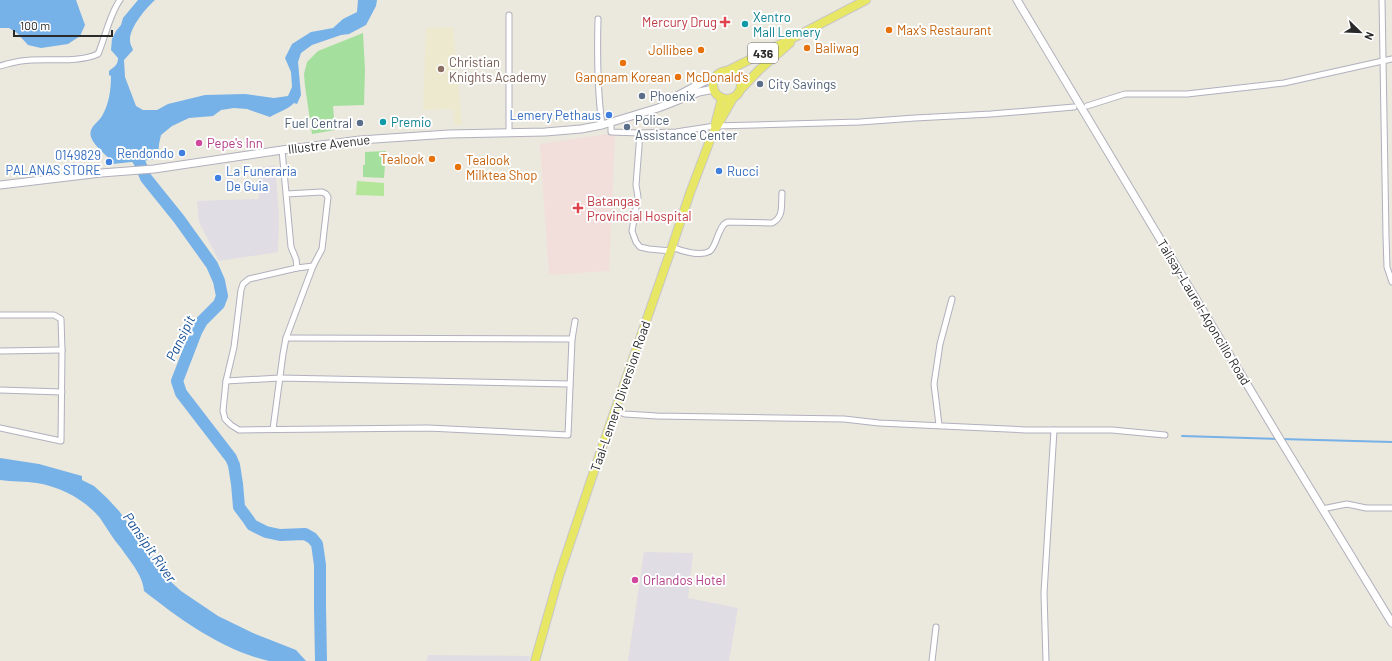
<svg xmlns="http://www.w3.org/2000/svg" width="1392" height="661" viewBox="0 0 1392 661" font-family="Barlow,sans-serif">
  <rect width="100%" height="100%" fill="#ebe8dd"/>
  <!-- industrial -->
  <g fill="#e1dde4">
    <path d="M275,165l4,49 -1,38 -59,9 -20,-39 -2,-21 62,-2 -1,-31z"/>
    <path d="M644,552l49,1 -5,45 50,10 -9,53h-101z"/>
    <path d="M428,655l102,1 -1,5h-103z"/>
  </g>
  <!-- education -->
  <path fill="#ece9ce" d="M453,27l9,98h-8l-1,-16 -30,1 3,-82z"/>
  <!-- medical -->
  <path fill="#f2dfdb" d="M615,133l-6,138 -60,4 -9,-131z"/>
  <!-- green -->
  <g fill="#a5df9d">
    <path d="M363,33l2,37 -1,35 -31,1 2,24 -23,4 -7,-48 -1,-12 3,-12 11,-11z"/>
    <path d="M386,151l-2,27 -21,-1v-12h2v-13z"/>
  </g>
  <!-- pitch -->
  <path fill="#b4e699" d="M357,181l27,2v13l-28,-1z"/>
  <!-- water -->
  <g fill="#76b1e8">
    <path d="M0,0h76l9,25 -5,11 -12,8 -27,4 -13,-3 -11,-12 -8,-5h-9z"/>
    <path d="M138,0h17c-9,8 -26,28 -25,41 0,3 2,6 3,9l-9,10 1,17 11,29 7,4h14l11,-6 37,-9 40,-1 29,4 14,-2 4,-9 -1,-15 -6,-14 7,-14 19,-12 22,-4 10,-9 14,-7 1,-12h19l-1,6 -10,19 -17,9 -8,1 -29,10 -11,8 -3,9 3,33 -4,9 -3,-1c-7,7 -16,9 -24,14l-23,-8 -13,-1 -13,2 -8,6 -24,2 -17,8 -11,9 -2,9 -1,15 -45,5c-6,-10 -18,-16 -22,-27 -3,-10 7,-14 11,-21 7,-12 9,-26 9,-40l-2,-1v-4c5,-4 9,-6 9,-13l-7,-8 1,-11 4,-8 5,-6 2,-7z"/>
    <path d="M0,458l39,6 43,12v4l12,6 13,12 12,13 51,70 11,10 37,25 35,17 43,17 10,11c-11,0 -25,0 -37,0 -47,-11 -88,-41 -125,-70 -1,-16 -15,-31 -23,-43 -8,-9 -14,-20 -21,-30 -16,-19 -39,-31 -63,-35 -12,-2 -25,-1 -37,-3z"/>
  </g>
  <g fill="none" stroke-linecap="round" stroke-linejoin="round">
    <!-- stream -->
    <g stroke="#76b1e8" stroke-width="2">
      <path d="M1182,436l95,3"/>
      <path d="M1281,439l111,3"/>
    </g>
    <!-- river -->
    <path stroke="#76b1e8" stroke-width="12" d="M129,149l10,12 7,17 33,41 33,46 7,16 3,15 -3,8 -17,17 -6,11 -17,44 -2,5 4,12 50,65 3,7 3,19 2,23 9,12 4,6 14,7 14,3 25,-1 7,4 5,6 3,21v42l1,54"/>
    <!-- street casing -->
    <g stroke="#b1b0bd" stroke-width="7">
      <g id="street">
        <path d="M1382,0l4,236 1,31 5,15"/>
        <path d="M509,15v118"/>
        <path d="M598,19c-1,37 -1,69 4,106"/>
        <path d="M0,66c7,-2 14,-4 21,-5 25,-4 54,3 77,-7 7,-16 12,-41 22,-54"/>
        <path d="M1087,106l38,-12h62l97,-11 108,-24"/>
        <path d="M611,122v10l29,1 -4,52 2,12 -6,34 4,11 4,5 9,2 22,2"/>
        <path d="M640,133l36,-1 39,-6 145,-4 55,-4 76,-4 83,-7"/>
        <path d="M282,150l9,97 5,12 1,9 16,-2 9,-17 6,-52 -2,-3 -4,-2 -36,2"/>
        <path d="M672,247c9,4 29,10 38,4 5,-4 7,-15 10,-20 2,-5 4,-8 8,-9l44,1c12,-6 9,-17 10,-30"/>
        <path d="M297,268l-48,11 -6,5 -2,6 -7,57 -8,34 -3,30 2,8 6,6 8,5 189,-2 140,7 4,-96 3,-18"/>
        <path d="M0,315h54l7,4 1,31 -1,91 -61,-13"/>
        <path d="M286,338l286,1"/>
        <path d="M0,351l62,-1"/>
        <path d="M226,381l54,-3 290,6"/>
        <path d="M0,390l62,2"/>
        <path d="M614,410l11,4 32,2 187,3 35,4 147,7h86l53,5"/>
        <path d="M939,425l-5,-41 6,-40 12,-45"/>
        <path d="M273,429l10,-75 3,-16 27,-72"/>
        <path d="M1322,509l25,-5 19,4h26"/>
        <path d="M932,661l4,-34"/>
        <path d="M1046,661l-2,-68 10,-163"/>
      </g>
    </g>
    <!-- secondary casing -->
    <g stroke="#b1b0bd" stroke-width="9">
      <g id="secondary">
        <path d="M1017,0l264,441 111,182"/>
        <path d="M677,96l26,-14 13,-5"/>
        <path d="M0,185l101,-12 53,-4 128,-19 78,-10 89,-6 96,-2 36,-3 21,-4 56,-17 41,-16 15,-3"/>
      </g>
    </g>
    <!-- primary casing -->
    <g stroke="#c8c8c8" stroke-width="10">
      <g id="primary">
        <path d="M727,71l72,-36 67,-35"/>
        <circle cx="727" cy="85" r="14"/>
        <path d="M741,89l18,-19 31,-27"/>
        <path d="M715,125l7,-27"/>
        <path d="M535,661l24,-85 40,-120 73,-209 18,-54 22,-58 21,-37"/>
      </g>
    </g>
    <!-- street -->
    <use href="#street" stroke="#fff" stroke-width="5"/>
    <!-- secondary -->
    <use href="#secondary" stroke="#fff" stroke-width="7"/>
    <!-- primary -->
    <use href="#primary" stroke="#e8e665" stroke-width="8"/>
  </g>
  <!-- markers -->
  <g fill="#e0444e" stroke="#fff" stroke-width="1.5">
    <path d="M723 16h4v4h4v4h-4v4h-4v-4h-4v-4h4z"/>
    <path d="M576 202h4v4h4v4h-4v4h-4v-4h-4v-4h4z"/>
  </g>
  <g fill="#0f9aa8" stroke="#fff" stroke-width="1.5">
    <circle cx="745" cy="24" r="4"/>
    <circle cx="383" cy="122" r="4"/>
  </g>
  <g fill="#e8710a" stroke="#fff" stroke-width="1.5">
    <circle cx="889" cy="30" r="4"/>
    <circle cx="807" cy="48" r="4"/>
    <circle cx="701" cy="50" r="4"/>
    <circle cx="623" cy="63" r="4"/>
    <circle cx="678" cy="77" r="4"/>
    <circle cx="432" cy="159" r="4"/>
    <circle cx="458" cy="167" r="4"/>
  </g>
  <circle fill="#8d6e63" stroke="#fff" stroke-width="1.5" cx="441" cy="69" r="4"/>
  <g fill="#5c6f8a" stroke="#fff" stroke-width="1.5">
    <circle cx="760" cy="84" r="4"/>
    <circle cx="642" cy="96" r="4"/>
    <circle cx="360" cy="123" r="4"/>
    <circle cx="627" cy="127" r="4"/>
  </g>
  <g fill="#3f7fe0" stroke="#fff" stroke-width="1.5">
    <circle cx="609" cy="115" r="4"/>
    <circle cx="182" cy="153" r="4"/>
    <circle cx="109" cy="162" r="4"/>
    <circle cx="719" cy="171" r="4"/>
    <circle cx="218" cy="178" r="4"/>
  </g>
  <g fill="#d1479c" stroke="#fff" stroke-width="1.5">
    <circle cx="199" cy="143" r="4"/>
    <circle cx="635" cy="580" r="4"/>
  </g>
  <g text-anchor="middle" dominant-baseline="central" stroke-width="4" stroke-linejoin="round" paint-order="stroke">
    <!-- shield labels -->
    <rect fill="#fff" stroke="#6a6a6a" stroke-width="1" x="748" y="43" width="30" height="20" rx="3"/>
    <g font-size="12" font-weight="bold" fill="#2a2a2a">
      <text x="763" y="53">436</text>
    </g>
    <!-- culture labels -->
    <g font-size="13" fill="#0d838f" stroke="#fff" text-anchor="start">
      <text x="753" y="17">Xentro<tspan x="753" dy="15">Mall Lemery</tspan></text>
      <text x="391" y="122">Premio</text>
    </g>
    <!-- health labels -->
    <g font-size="13" fill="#be3a42" stroke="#fff" text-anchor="end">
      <text x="717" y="22">Mercury Drug</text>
      <text x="587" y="201" text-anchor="start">Batangas<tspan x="587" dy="15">Provincial Hospital</tspan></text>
    </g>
    <!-- food labels -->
    <g font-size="13" fill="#c56008" stroke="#fff" text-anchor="start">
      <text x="897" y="30">Max's Restaurant</text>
      <text x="815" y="48">Baliwag</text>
      <text x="693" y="50" text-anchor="end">Jollibee</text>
      <text x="623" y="77" text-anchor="middle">Gangnam Korean</text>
      <text x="686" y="77">McDonald's</text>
      <text x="424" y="159" text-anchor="end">Tealook</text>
      <text x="466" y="160">Tealook<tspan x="466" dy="15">Milktea Shop</tspan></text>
    </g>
    <!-- education labels -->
    <g font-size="13" fill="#785e54" stroke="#fff" text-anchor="start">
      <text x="449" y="62">Christian<tspan x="449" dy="15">Knights Academy</tspan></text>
    </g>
    <!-- service labels -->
    <g font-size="13" fill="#4e5e75" stroke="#fff" text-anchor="start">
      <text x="768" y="84">City Savings</text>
      <text x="650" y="96">Phoenix</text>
      <text x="635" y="120">Police<tspan x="635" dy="15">Assistance Center</tspan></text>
      <text x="352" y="123" text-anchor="end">Fuel Central</text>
    </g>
    <!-- shop labels -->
    <g font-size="13" fill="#366cbe" stroke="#fff" text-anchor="end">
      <text x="601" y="115">Lemery Pethaus</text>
      <text x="174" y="153">Rendondo</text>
      <text x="101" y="155">0149829<tspan x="101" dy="15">PALANAS STORE</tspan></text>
      <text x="226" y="171" text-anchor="start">La Funeraria<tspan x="226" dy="15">De Guia</tspan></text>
      <text x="727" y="171" text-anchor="start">Rucci</text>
    </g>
    <!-- hotel labels -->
    <g font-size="13" fill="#b23c85" stroke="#fff" text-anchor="start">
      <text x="207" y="143">Pepe's Inn</text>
      <text x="643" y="580">Orlandos Hotel</text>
    </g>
    <!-- street labels -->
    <g font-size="13" fill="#2a2a2a" stroke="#fff">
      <text transform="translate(329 144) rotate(-7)">Illustre Avenue</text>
      <text transform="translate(1204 312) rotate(59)">Talisay-Laurel-Agoncillo Road</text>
      <text transform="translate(620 396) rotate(-71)">Taal-Lemery Diversion Road</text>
    </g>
    <!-- water labels -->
    <g font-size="14" font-style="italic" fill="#154d94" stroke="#fff">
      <text transform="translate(180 338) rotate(-64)">Pansipit</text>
      <text transform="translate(150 547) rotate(55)">Pansipit River</text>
    </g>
  </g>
  <!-- north arrow -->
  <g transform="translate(1360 32) rotate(113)" stroke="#ffffff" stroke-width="3" paint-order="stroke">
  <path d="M0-3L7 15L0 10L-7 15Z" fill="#2a2a2a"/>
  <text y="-6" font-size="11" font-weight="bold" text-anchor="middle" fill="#2a2a2a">N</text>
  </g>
  <!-- scale -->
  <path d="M14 30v6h98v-6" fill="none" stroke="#2a2a2a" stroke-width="2"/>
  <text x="20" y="30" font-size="12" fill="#2a2a2a" stroke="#ffffff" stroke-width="3" paint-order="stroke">100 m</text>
</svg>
